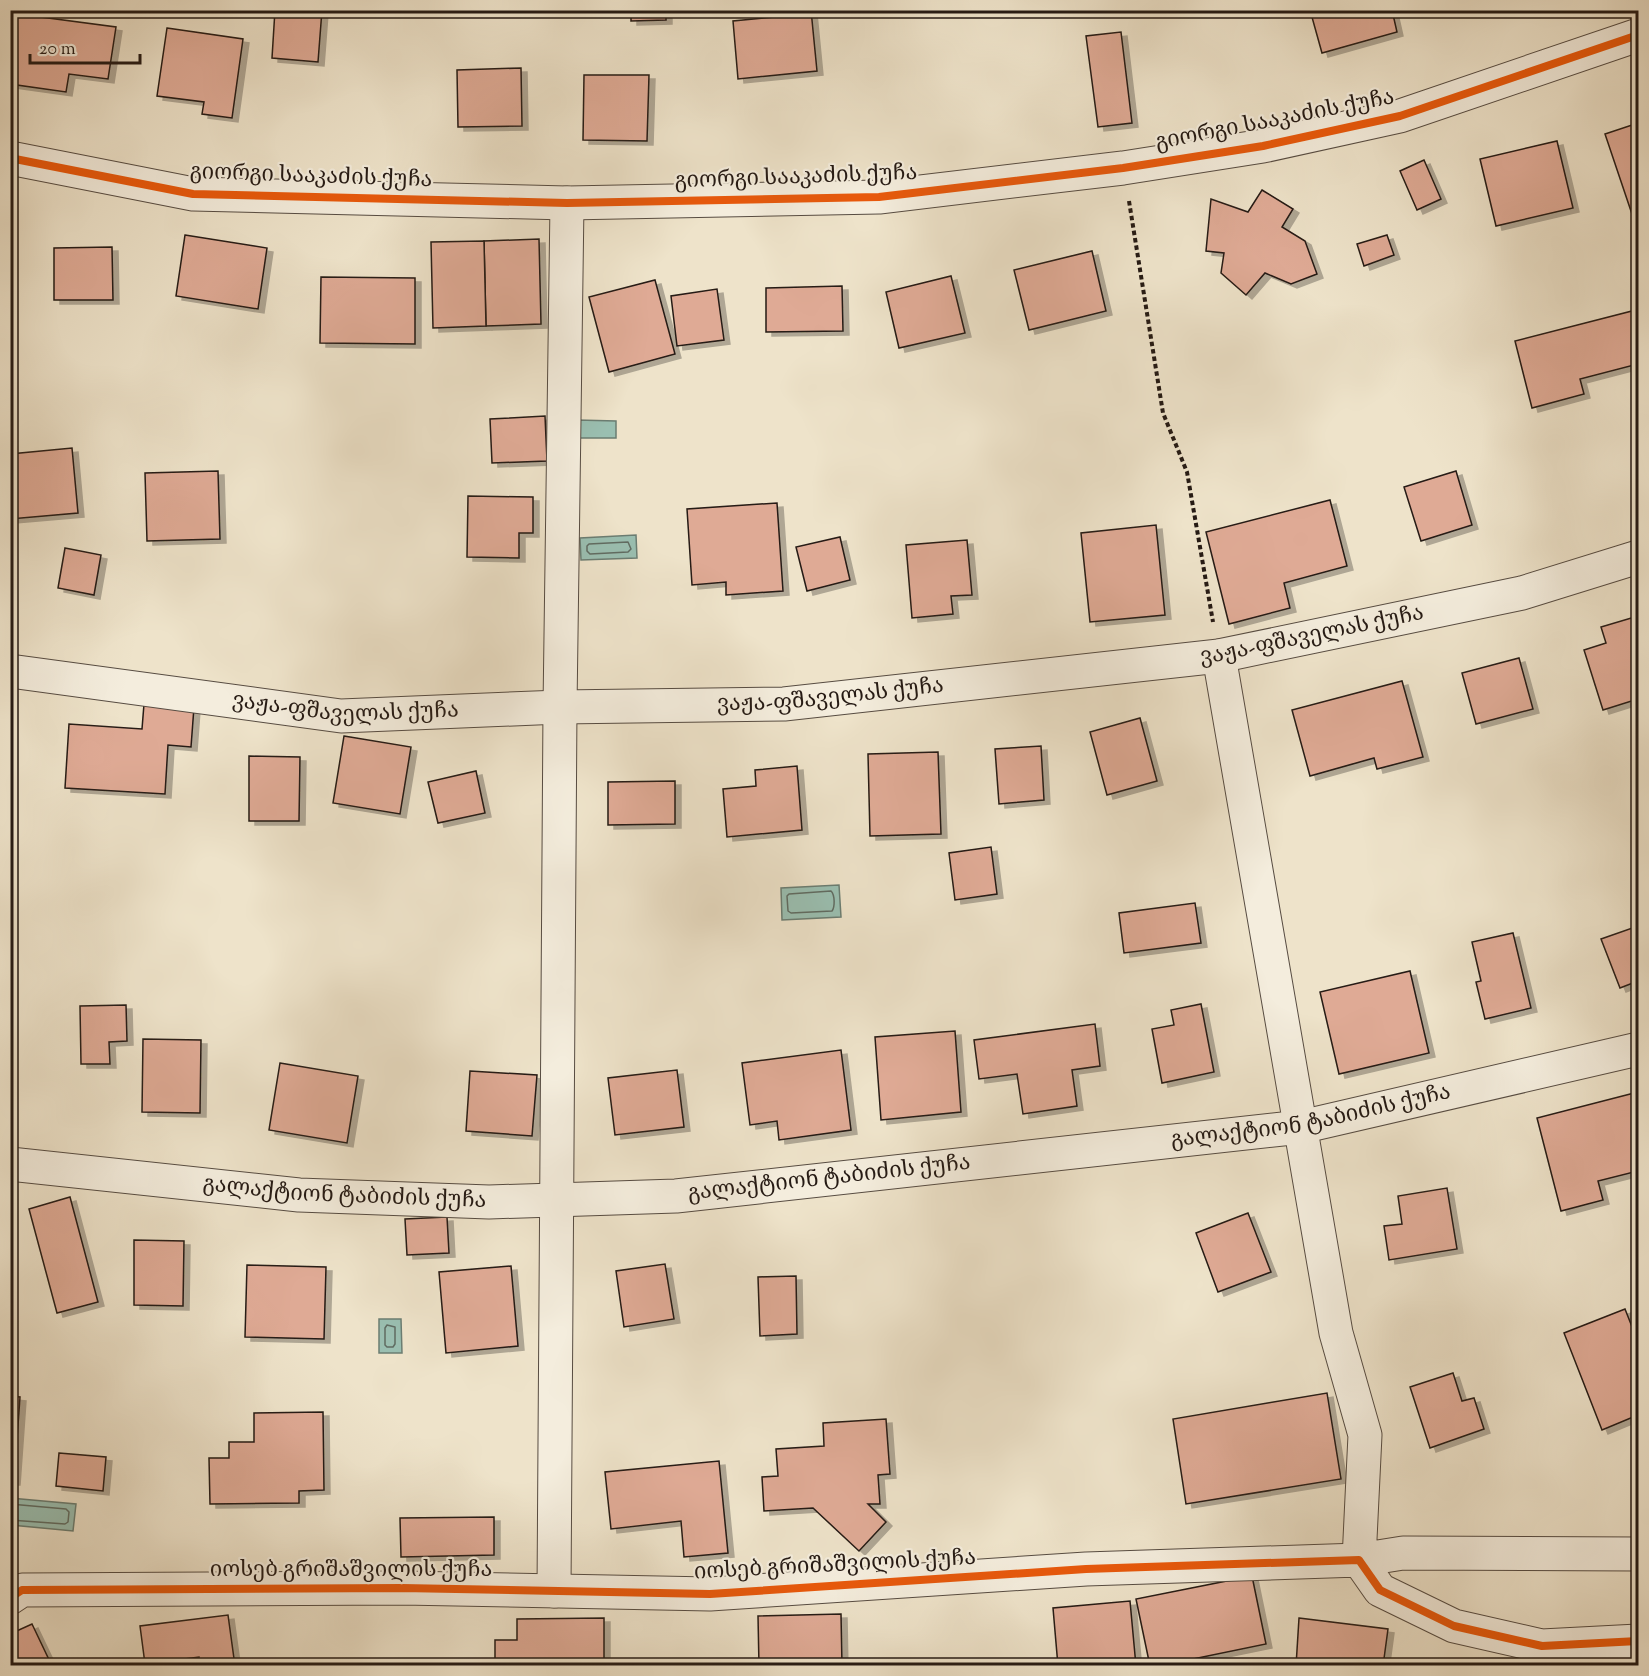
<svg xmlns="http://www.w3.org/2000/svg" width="1649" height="1676" viewBox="0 0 1649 1676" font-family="'Sorts Mill Goudy','Noto Serif Georgian',serif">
  <defs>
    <filter id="shadow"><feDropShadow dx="6" dy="4" stdDeviation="0" flood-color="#0004"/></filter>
  </defs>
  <rect width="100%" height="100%" fill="#eee3ca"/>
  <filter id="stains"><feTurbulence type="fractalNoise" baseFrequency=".00333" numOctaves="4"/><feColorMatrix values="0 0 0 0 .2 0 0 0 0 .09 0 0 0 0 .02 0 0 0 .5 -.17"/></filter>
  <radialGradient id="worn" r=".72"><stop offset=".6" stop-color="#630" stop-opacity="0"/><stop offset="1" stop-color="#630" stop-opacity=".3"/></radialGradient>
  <!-- water -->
  <g fill="#9abfb1" stroke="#6b7d72" stroke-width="1.5">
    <path d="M577,420l39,1v17h-40z"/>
    <path d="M636,535l1,23 -56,2 -1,-22z"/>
    <path d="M839,885l2,32 -59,3 -1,-32z"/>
    <path d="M379,1319h22l1,34h-23z"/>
    <path d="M10,1498l66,6 -3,27 -62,-6z"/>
  </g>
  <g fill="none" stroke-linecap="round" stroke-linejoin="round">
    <!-- shore -->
    <g stroke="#606c62" stroke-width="1.5">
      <path d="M628,542l3,7 -3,3 -38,2 -3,-3v-5l2,-2z"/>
      <path d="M831,891c4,4 4,16 1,20l-41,2 -3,-2 -1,-15 2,-2z"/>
      <path d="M387,1325l8,2v17l-2,3h-6l-2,-2v-17z"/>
      <path d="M10,1504l56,5 3,3 -1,10 -3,2 -55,-4"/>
    </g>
  </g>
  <!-- building -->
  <g fill="#dfaa95" stroke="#251a14" stroke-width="1.5" filter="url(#shadow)">
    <path d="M275,10h47l-4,52 -46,-4z"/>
    <path d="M631,10h35v10l-35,1z"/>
    <path d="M773,10h38l6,61 -79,8 -5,-58 41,-4z"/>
    <path d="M1310,10h82l5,22 -75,21z"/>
    <path d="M10,13l106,14 -8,52 -39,-5 -3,18 -56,-8z"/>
    <path d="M167,28l76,11 -11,79 -30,-4 2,-12 -47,-6z"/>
    <path d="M1121,32l11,91 -34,4 -12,-91z"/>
    <path d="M521,68l1,58 -64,1 -1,-57z"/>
    <path d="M584,75h65l-2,66 -64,-1z"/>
    <path d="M1638,123v96l-4,1 -29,-86z"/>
    <path d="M1557,141l16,67 -77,18 -16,-67z"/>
    <path d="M1424,160l17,39 -24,11 -17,-39z"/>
    <path d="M1262,190l31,19 -11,18 23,14 12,33 -26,10 -26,-11 -19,22 -25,-22 3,-20 -18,-2 5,-52 37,13z"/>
    <path d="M185,235l82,13 -9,61 -82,-13z"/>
    <path d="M1387,235l7,20 -30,11 -7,-22z"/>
    <path d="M539,239l2,85 -55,2 -2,-85z"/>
    <path d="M484,241l2,85 -53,2 -2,-86z"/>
    <path d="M112,247l1,53h-59v-52z"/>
    <path d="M1092,251l14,60 -77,19 -15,-60z"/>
    <path d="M951,276l14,57 -66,15 -13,-56z"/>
    <path d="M321,277l94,1v66l-95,-1z"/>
    <path d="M655,280l20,74 -66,18 -20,-75z"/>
    <path d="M842,286l1,45 -77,1v-44z"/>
    <path d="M717,289l7,51 -47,6 -6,-50z"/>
    <path d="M1632,311l6,27v26l-58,15 4,15 -52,14 -17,-67z"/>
    <path d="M545,416l2,45 -55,2 -2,-44z"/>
    <path d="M72,448l6,65 -68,6v-65z"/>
    <path d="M218,471l2,68 -73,2 -2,-68z"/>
    <path d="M1456,471l16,54 -51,16 -17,-54z"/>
    <path d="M468,496l65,1v36h-14v25l-52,-1z"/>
    <path d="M1330,500l17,66 -63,17 6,25 -61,16 -23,-92z"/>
    <path d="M777,503l6,88 -57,4v-13l-34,3 -5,-76z"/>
    <path d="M1156,525l9,90 -75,7 -9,-89z"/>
    <path d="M840,537l10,43 -43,11 -11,-44z"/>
    <path d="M967,540l5,55 -21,1 2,18 -41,4 -6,-73z"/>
    <path d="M65,548l36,7 -7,40 -36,-7z"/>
    <path d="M1638,616v83l-35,11 -19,-60 22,-7 -5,-16z"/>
    <path d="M1519,658l14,51 -57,15 -14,-51z"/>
    <path d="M1402,681l21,76 -46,12 -3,-11 -64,18 -18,-66z"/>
    <path d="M144,704l50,3 -3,40 -23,-2 -3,49 -100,-6 4,-64 73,5z"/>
    <path d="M1140,718l17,63 -50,14 -17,-63z"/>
    <path d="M344,736l67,11 -11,67 -67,-11z"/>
    <path d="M1041,746l3,54 -45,4 -4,-55z"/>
    <path d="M938,752l3,82 -71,2 -2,-82z"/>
    <path d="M249,756l51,1 -1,64h-50z"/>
    <path d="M797,766l5,64 -75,7 -4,-48 33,-3 -1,-16z"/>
    <path d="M476,771l9,42 -47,10 -10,-41z"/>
    <path d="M675,781v43l-67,1v-43z"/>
    <path d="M991,847l6,47 -42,6 -6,-47z"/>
    <path d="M1195,903l6,40 -77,10 -5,-40z"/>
    <path d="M1638,926v55l-18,7 -19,-49z"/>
    <path d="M1513,933l18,75 -46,11 -9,-37 5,-1 -9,-39z"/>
    <path d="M1410,971l19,82 -90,21 -19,-82z"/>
    <path d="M1201,1004l13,68 -52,11 -10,-54 22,-4 -3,-15z"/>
    <path d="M126,1005l1,36 -18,1 1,22h-29l-1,-58z"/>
    <path d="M1095,1024l5,42 -28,4 5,36 -54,8 -6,-40 -38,5 -5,-39z"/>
    <path d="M955,1031l6,81 -80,8 -6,-83z"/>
    <path d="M143,1039l58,1 -1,73 -58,-1z"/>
    <path d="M841,1050l10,80 -72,10 -2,-19 -27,4 -8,-62z"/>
    <path d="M280,1063l78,13 -11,67 -78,-13z"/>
    <path d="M677,1070l7,57 -69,8 -7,-57z"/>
    <path d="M470,1071l67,4 -5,61 -66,-5z"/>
    <path d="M1638,1092v79l-40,10 5,19 -42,11 -24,-93z"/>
    <path d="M1447,1188l10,61 -68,11 -5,-34 18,-2 -4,-28z"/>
    <path d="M70,1197l28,105 -41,11 -28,-104z"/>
    <path d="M1248,1213l23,59 -53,20 -22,-59z"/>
    <path d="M447,1217l2,36 -42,2 -2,-36z"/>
    <path d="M134,1240l50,1 -1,65 -49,-1z"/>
    <path d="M665,1264l9,55 -50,8 -8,-56z"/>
    <path d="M247,1265l79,2 -2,72 -79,-2z"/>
    <path d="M511,1266l7,80 -72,7 -7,-81z"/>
    <path d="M796,1276l1,58 -37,2 -2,-59z"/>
    <path d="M1625,1309l13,33v50l-3,2 3,8v13l-36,15 -38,-97z"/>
    <path d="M1453,1373l9,28 12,-3 10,31 -54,19 -20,-61z"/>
    <path d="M1327,1393l14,86 -155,25 -13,-85z"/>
    <path d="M10,1396l10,1 -6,84h-4z"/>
    <path d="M323,1412l1,78 -25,1v12l-89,1 -1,-46h20v-16h25v-29z"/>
    <path d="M886,1419l4,55 -12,1 2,29h-12l18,18 -27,29 -46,-43 -49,3 -2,-34 16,-1 -2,-27 48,-3 -1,-23z"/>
    <path d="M59,1453l47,4 -3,34 -47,-5z"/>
    <path d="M719,1461l9,92 -44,4 -3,-36 -70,8 -6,-57z"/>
    <path d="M494,1517v38l-93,2 -1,-39z"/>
    <path d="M1252,1576l14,68 -107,22h-9l-14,-67z"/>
    <path d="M1130,1601l6,65h-78l-5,-58z"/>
    <path d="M841,1614l1,52h-83l-1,-50z"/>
    <path d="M228,1615l7,51h-35l-1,-9 -54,7 -5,-38z"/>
    <path d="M604,1618v48h-109v-26h22v-21z"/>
    <path d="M1299,1618l89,11 -5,37h-87z"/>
    <path d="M32,1624l20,42h-42v-32z"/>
  </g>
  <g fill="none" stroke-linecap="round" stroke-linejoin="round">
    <!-- minor casing -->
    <g stroke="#574c42" stroke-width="35">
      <g id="minor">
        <path d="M10,158l183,36 374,9 312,-6 244,-29 140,-22 137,-30 238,-81"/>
        <path d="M1219,656l117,677 29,102 -6,125 44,-7 235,1"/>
        <path id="s1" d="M10,671l331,45 219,-9 224,-3 435,-48 303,-63 116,-36"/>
        <path id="s2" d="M10,1164l289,31 190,7 187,-6 625,-69 337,-78"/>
        <path d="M554,1591l6,-884 7,-504"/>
        <path d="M10,1598l12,-8 380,-2 308,6 376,-25 273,-9 21,30 74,36 88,20 96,-5"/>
      </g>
    </g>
    <!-- path -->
    <path stroke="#251a14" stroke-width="4" stroke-dasharray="4.5 3" stroke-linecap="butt" d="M1129,201l34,212 24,59 26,150"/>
    <!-- minor -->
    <use href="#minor" stroke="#f4eddd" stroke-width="33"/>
    <!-- cycleway casing -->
    <g stroke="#f4eddd" stroke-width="11">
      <g id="cycleway">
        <path d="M10,158l183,36 374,9 312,-6 244,-29 140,-22 137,-30 238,-81"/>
        <path d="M10,1598l12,-8 380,-2 308,6 376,-25 273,-9 21,30 74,36 88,20 96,-5"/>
      </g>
    </g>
    <!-- cycleway -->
    <use href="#cycleway" stroke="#e8590c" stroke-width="8"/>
  </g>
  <g text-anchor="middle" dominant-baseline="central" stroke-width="4.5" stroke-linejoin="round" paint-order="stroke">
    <!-- street labels -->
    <g font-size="22" fill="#251a14" stroke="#f4eddd">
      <text transform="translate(1275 121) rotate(-11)">გიორგი სააკაძის ქუჩა</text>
      <text transform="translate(311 177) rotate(2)">გიორგი სააკაძის ქუჩა</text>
      <text transform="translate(796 178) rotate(-2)">გიორგი სააკაძის ქუჩა</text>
      <text stroke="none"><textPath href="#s1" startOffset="1310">ვაჟა-ფშაველას ქუჩა</textPath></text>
      <text stroke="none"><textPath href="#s1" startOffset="824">ვაჟა-ფშაველას ქუჩა</textPath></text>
      <text stroke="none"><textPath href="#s1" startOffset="338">ვაჟა-ფშაველას ქუჩა</textPath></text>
      <text stroke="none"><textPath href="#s2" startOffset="1308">გალაქტიონ ტაბიძის ქუჩა</textPath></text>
      <text stroke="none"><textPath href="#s2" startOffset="822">გალაქტიონ ტაბიძის ქუჩა</textPath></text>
      <text stroke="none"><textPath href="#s2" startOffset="336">გალაქტიონ ტაბიძის ქუჩა</textPath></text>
      <text transform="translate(835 1566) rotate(-3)">იოსებ გრიშაშვილის ქუჩა</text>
      <text x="351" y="1571">იოსებ გრიშაშვილის ქუჩა</text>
    </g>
  </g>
  <!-- margin -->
  <rect width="1649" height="1676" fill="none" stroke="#eee3ca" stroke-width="36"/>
  <rect x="12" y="12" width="1625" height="1652" fill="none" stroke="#251a14" stroke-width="3"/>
  <rect x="18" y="18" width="1613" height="1640" fill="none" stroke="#251a14" stroke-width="1.5"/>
  <!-- scale -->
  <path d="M30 54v9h110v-9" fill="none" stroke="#251a14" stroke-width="3"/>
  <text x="39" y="54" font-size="18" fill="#251a14" stroke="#f4eddd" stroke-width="4.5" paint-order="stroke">20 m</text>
  <rect width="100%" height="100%" filter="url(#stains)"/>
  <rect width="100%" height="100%" fill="url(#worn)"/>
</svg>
